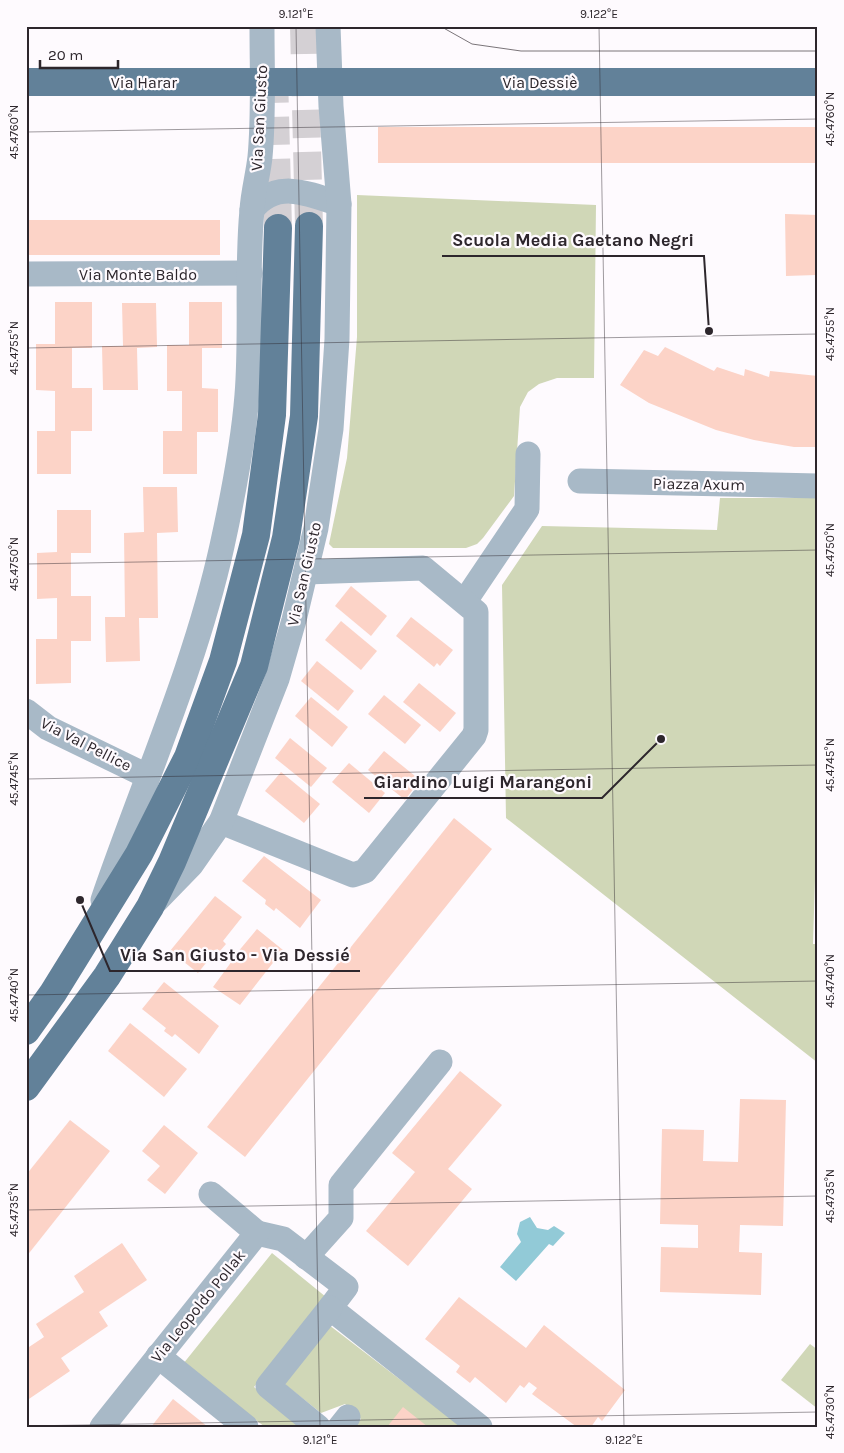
<svg xmlns="http://www.w3.org/2000/svg" width="844" height="1453" viewBox="0 0 844 1453" font-family="Karla,sans-serif">
  <rect width="100%" height="100%" fill="#fefafe"/>
  <!-- green -->
  <g fill="#d0d7b7">
    <path d="M357,195l239,10 -2,173h-37l-18,6 -11,8 -8,15 -6,89 -31,42 -6,6 -11,4h-133l-4,-4 18,-86 10,-121z"/>
    <path d="M720,498h98v285l-5,161h5v119l-312,-245 -4,-233 40,-59 175,4z"/>
    <path d="M272,1253l54,44 -72,90 51,40h-40l-82,-63z"/>
    <path d="M329,1325l133,102h-108l7,-8 -16,-15 -24,9 -39,-31z"/>
    <path d="M810,1344l8,6v59l-37,-29z"/>
  </g>
  <!-- water -->
  <path fill="#92cad7" d="M530,1217l7,11 11,2 6,-4 11,7 -12,13 -4,-2 -33,37 -16,-14 21,-25 -4,-8 3,-12z"/>
  <!-- building -->
  <g fill="#fcd3c7">
    <rect x="378" y="127" width="440" height="36"/>
    <path d="M785,214l33,1v113l-2,-53 -30,1z"/>
    <rect x="26" y="220" width="194" height="35"/>
    <path d="M55,302h37v46h-20v40h20v43h-21v43h-34v-43h18v-40l-19,-1v-46h19z"/>
    <path d="M189,302h33v46h-20v40l16,1v43h-21v42h-34v-43h19v-40h-15v-46h22z"/>
    <path d="M122,303h34l1,44 -20,1 1,42h-35l-1,-44h21z"/>
    <path d="M665,347l49,24 3,-4 27,9 1,-7 24,8 1,-6 48,5v71h-24l-40,-7 -38,-10 -67,-27 -29,-18 24,-35 14,6z"/>
    <path d="M143,487h34l1,45 -21,1 1,85h-19l1,43 -34,1 -1,-45h20l-1,-84 20,-1z"/>
    <path d="M57,510h34v43h-20v43h20v45h-20v42l-35,1v-45h21v-41l-20,1v-46l20,-1z"/>
    <path d="M351,586l36,30 -16,20 -36,-30z"/>
    <path d="M411,617l42,33 -13,16 -3,-3 -3,4 -38,-31z"/>
    <path d="M341,621l36,30 -16,19 -36,-30z"/>
    <path d="M317,661l37,30 -16,20 -37,-30z"/>
    <path d="M419,683l37,30 -16,19 -37,-30z"/>
    <path d="M384,695l37,30 -16,19 -37,-30z"/>
    <path d="M311,697l37,30 -16,20 -37,-31z"/>
    <path d="M290,738l37,30 -16,19 -36,-29z"/>
    <path d="M384,751l36,29 -15,20 -37,-30z"/>
    <path d="M349,763l36,30 -16,20 -37,-31z"/>
    <path d="M281,772l39,32 -16,19 -39,-32z"/>
    <path d="M454,818l38,31 -247,308 -38,-30z"/>
    <path d="M264,856l57,44 -21,28 -24,-20 -2,3 -9,-7 1,-4 -24,-19z"/>
    <path d="M215,896l27,21 -19,24 3,3 -6,7 -3,-2 -19,24 -28,-22z"/>
    <path d="M257,929l26,21 -43,55 -27,-18 19,-26 -3,-2 6,-9 2,3z"/>
    <path d="M164,982l55,44 -20,28 -24,-20 -3,3 -8,-6 2,-3 -24,-19z"/>
    <path d="M130,1023l57,46 -23,28 -56,-46z"/>
    <path d="M460,1071l42,34 -54,64 24,20 -64,77 -42,-35 49,-59 -23,-19z"/>
    <path d="M740,1099l46,1 -3,126 -43,-1 -1,27 23,1 -1,42 -101,-3 1,-45 37,1v-23l-38,-1 2,-95 42,1 -1,31 35,1z"/>
    <path d="M70,1120l40,31 -84,106v-82z"/>
    <path d="M164,1125l34,28 -33,41 -18,-14 13,-14 -18,-15z"/>
    <path d="M122,1243l25,37 -48,32 9,14 -47,32 9,13 -44,30v-52l18,-12 -8,-13 48,-32 -10,-16z"/>
    <path d="M459,1297l67,51 18,-23 81,65 -23,31 -4,-4 -7,10h-14l-45,-33 5,-6 -8,-6 -5,6 -4,-3 -14,18 -31,-26 -5,6 -14,-11 4,-6 -35,-27z"/>
    <path d="M173,1399l35,28h-57z"/>
    <path d="M403,1407l25,20h-41z"/>
  </g>
  <g fill="none" stroke-linecap="round" stroke-linejoin="round">
    <!-- major-tunnel -->
    <g stroke="#d4d0d4" stroke-width="28" stroke-dasharray="28 14" stroke-linecap="butt">
      <path d="M304,26l5,200"/>
      <path d="M274,75l4,153"/>
    </g>
    <!-- minor -->
    <g stroke="#a8b9c7" stroke-width="25">
      <path d="M252,210c23,-31 56,-17 87,-6"/>
      <path d="M26,274l224,-1"/>
      <path d="M580,481l238,5"/>
      <path d="M465,601l62,-92 1,-55"/>
      <path d="M26,711l22,17 99,48"/>
      <path d="M221,822l132,53 12,-4 109,-135 2,-6v-118l-53,-44 -117,4"/>
      <path d="M103,900c40,-117 92,-232 119,-354 11,-50 21,-100 25,-151 5,-61 -1,-123 5,-185 1,-18 6,-35 8,-53 4,-43 2,-87 2,-131"/>
      <path d="M157,900l34,-35 30,-43 56,-143 17,-59 22,-92 15,-99 6,-90 2,-135 -8,-98 -3,-80"/>
      <path d="M257,1233l26,6 63,48 -16,21 150,119"/>
      <path d="M306,1257l35,-39v-33l99,-123"/>
      <path d="M158,1356l88,71"/>
      <path d="M102,1427l155,-194 -46,-39"/>
      <path d="M318,1427l-50,-41 62,-78"/>
      <path d="M340,1427l8,-10"/>
    </g>
    <!-- major -->
    <g stroke="#628199" stroke-width="28">
      <path d="M26,82h792"/>
      <path d="M26,1031l27,-38 86,-139 49,-97 35,-96 33,-126 16,-120 6,-187"/>
      <path d="M26,1087l81,-111 43,-69 22,-45 82,-196 32,-128 18,-122 5,-190"/>
    </g>
    <!-- tram -->
    <path stroke="#7a7479" stroke-width="1" d="M440,26l32,18 49,7h297"/>
  </g>
  <!-- ticks -->
  <path fill="none" stroke="#2d262c" stroke-width="1" stroke-opacity="0.45" d="M296,26l24,1401M599,26l25,1401M26,132l792,-13M26,348l792,-14M26,564l792,-14M26,779l792,-14M26,995l792,-14M26,1210l792,-14M26,1426l792,-14"/>
  <g text-anchor="middle" dominant-baseline="central" stroke-width="4.5" stroke-linejoin="round" paint-order="stroke">
    <!-- street labels -->
    <g font-size="16" fill="#2d262c" stroke="#fefafe">
      <text x="144" y="82">Via Harar</text>
      <text x="540" y="82">Via Dessiè</text>
      <text transform="translate(259 118) rotate(-87)">Via San Giusto</text>
      <text x="138" y="274">Via Monte Baldo</text>
      <text transform="translate(699 484) rotate(1)">Piazza Axum</text>
      <text transform="translate(304 574) rotate(-77)">Via San Giusto</text>
      <text transform="translate(86 744) rotate(27)">Via Val Pellice</text>
      <text transform="translate(198 1306) rotate(-51)">Via Leopoldo Pollak</text>
    </g>
  </g>
  <!-- callouts -->
  <path fill="none" stroke="#2d262c" stroke-width="2" d="M709 331L704 256H442M661 739L602 798H364M80 900L110 971H360"/>
  <g fill="#2d262c" stroke="#fefafe" stroke-width="2">
    <circle cx="709" cy="331" r="5"/>
    <circle cx="661" cy="739" r="5"/>
    <circle cx="80" cy="900" r="5"/>
  </g>
  <g font-size="18" text-anchor="middle" font-weight="bold" fill="#2d262c" stroke="#fefafe" stroke-width="4.5" stroke-linejoin="round" paint-order="stroke">
    <text x="573" y="246">Scuola Media Gaetano Negri</text>
    <text x="483" y="788">Giardino Luigi Marangoni</text>
    <text x="235" y="961">Via San Giusto - Via Dessié</text>
  </g>
  <!-- border -->
  <rect width="844" height="1453" fill="none" stroke="#fefafe" stroke-width="55"/>
  <!-- scale -->
  <path d="M40 60v8h78v-8" fill="none" stroke="#2d262c" stroke-width="2.5"/>
  <text x="48" y="60" font-size="15" fill="#2d262c" stroke="#fefafe" stroke-width="4" paint-order="stroke">20 m</text>
  <rect x="28" y="28" width="788" height="1398" fill="none" stroke="#2d262c" stroke-width="2"/>
  <g font-size="12" text-anchor="middle" fill="#2d262c">
    <text x="296" y="18">9.121°E</text>
    <text x="599" y="18">9.122°E</text>
    <text transform="translate(830 119) rotate(-90)" y="4">45.4760°N</text>
    <text transform="translate(14 132) rotate(-90)" y="4">45.4760°N</text>
    <text transform="translate(830 334) rotate(-90)" y="4">45.4755°N</text>
    <text transform="translate(14 348) rotate(-90)" y="4">45.4755°N</text>
    <text transform="translate(830 550) rotate(-90)" y="4">45.4750°N</text>
    <text transform="translate(14 564) rotate(-90)" y="4">45.4750°N</text>
    <text transform="translate(830 765) rotate(-90)" y="4">45.4745°N</text>
    <text transform="translate(14 779) rotate(-90)" y="4">45.4745°N</text>
    <text transform="translate(830 981) rotate(-90)" y="4">45.4740°N</text>
    <text transform="translate(14 995) rotate(-90)" y="4">45.4740°N</text>
    <text transform="translate(830 1196) rotate(-90)" y="4">45.4735°N</text>
    <text transform="translate(14 1210) rotate(-90)" y="4">45.4735°N</text>
    <text transform="translate(830 1412) rotate(-90)" y="4">45.4730°N</text>
    <text x="320" y="1444">9.121°E</text>
    <text x="624" y="1444">9.122°E</text>
  </g>
</svg>
